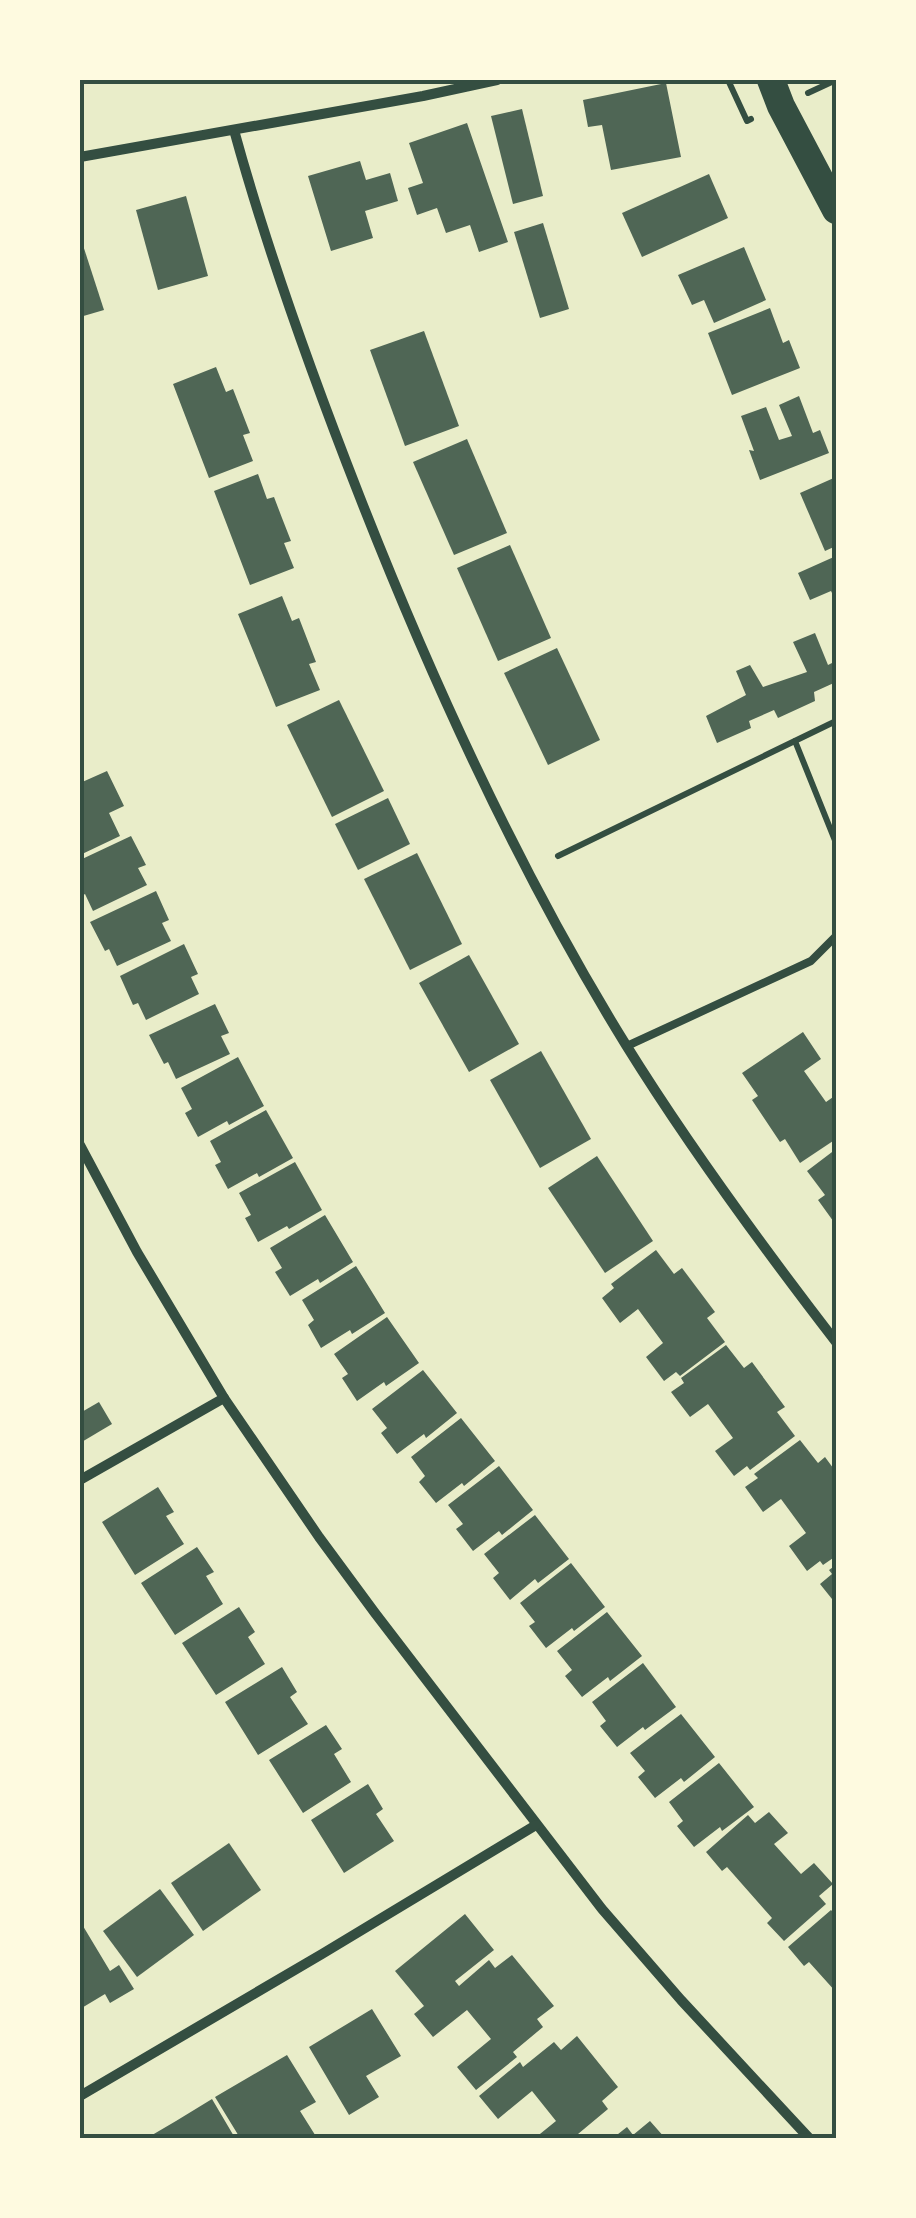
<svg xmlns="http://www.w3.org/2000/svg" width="916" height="2218" viewBox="0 0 916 2218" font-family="'Fira Sans',sans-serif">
  <rect width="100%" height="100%" fill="#e9edc9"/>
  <!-- building -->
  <g fill="#4f6655">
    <path d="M666,83l15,74 -70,13 -9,-45 -14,2 -5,-27z"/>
    <path d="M522,109l21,87 -30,8 -22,-88z"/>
    <path d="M467,123l41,119 -29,10 -9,-27 -24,8 -9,-25 -20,7 -9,-27 15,-5 -14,-40z"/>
    <path d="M360,161l6,19 24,-7 8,28 -33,10 8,27 -42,13 -23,-75z"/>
    <path d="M709,174l19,44 -86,39 -20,-44z"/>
    <path d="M186,196l22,80 -50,14 -22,-80z"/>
    <path d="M543,223l26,86 -29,9 -26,-86z"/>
    <path d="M80,236l24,74 -24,7z"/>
    <path d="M744,247l22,53 -52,23 -10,-23 -12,5 -14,-30z"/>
    <path d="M770,308l13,35 6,-3 11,28 -68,27 -24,-62z"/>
    <path d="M424,331l35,95 -54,20 -35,-96z"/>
    <path d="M216,367l10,25 7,-3 17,44 -7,2 10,26 -44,17 -36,-94z"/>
    <path d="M799,396l14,37 7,-3 9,23 -69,27 -11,-30 5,1 -13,-35 25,-9 13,33 13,-4 -13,-31z"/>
    <path d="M467,439l40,94 -53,22 -41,-93z"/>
    <path d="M258,474l9,25 7,-2 8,21 9,23 -7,2 10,25 -44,17 -36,-94z"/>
    <path d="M836,477v69l-11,5 -25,-58z"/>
    <path d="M510,545l41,93 -53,23 -41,-93z"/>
    <path d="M836,556v45l-5,-10 -21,9 -12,-27z"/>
    <path d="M282,596l10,25 7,-3 17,44 -7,2 11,26 -44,17 -38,-93z"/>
    <path d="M815,633l13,32 8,-4v21l-22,10 1,9 -37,17 -4,-8 -25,11 2,7 -34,15 -11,-27 40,-21 -10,-24 14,-6 13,22 44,-15 -14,-30z"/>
    <path d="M557,648l43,92 -52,25 -44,-92z"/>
    <path d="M339,700l45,91 -52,26 -45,-92z"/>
    <path d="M107,771l17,35 -15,7 11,23 -40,19v-72z"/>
    <path d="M388,798l22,46 -52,26 -23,-46z"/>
    <path d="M131,836l15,29 -8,3 9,17 -54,26 -8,-17 -5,3v-37z"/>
    <path d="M417,853l45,91 -52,26 -46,-91z"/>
    <path d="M156,891l13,29 -7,3 9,18 -54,25 -8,-17 -4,2 -15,-29z"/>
    <path d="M184,944l14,30 -7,3 8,17 -53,26 -8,-17 -5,2 -13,-29z"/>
    <path d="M469,955l50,89 -50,28 -50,-89z"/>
    <path d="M215,1004l14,29 -8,3 9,18 -54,25 -8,-17 -4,2 -15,-29z"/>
    <path d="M803,1032l18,27 -17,12 22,31 10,-7v44l-36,24 -15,-24 -5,3 -28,-42 6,-4 -16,-23z"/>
    <path d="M541,1051l50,88 -51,29 -50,-88z"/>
    <path d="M238,1057l26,49 -35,19 -2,-4 -29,16 -13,-24 7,-4 -11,-21z"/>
    <path d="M266,1110l27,48 -34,19 -2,-4 -29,16 -13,-24 6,-3 -11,-21z"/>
    <path d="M836,1149v76l-18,-25 7,-5 -18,-24z"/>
    <path d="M597,1156l56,85 -48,32 -57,-85z"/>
    <path d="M295,1162l27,48 -33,19 -2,-3 -29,16 -13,-24 6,-3 -12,-22z"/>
    <path d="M325,1215l28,47 -33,21 -2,-4 -28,17 -15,-24 7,-4 -12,-20z"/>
    <path d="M656,1250l18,24 8,-6 33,44 -8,6 18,24 -45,34 -4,-4 -12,9 -18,-24 17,-14 -25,-34 -18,14 -18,-25 12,-10 -3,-4z"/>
    <path d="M356,1266l29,47 -33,21 -2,-4 -29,18 -13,-23 6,-5 -12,-20z"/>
    <path d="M387,1317l32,46 -33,23 -2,-4 -27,19 -15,-23 6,-4 -14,-20z"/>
    <path d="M726,1345l18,23 8,-6 33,45 -8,5 18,24 -45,34 -3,-4 -13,10 -19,-25 18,-13 -25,-34 -18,13 -19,-25 13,-9 -3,-5z"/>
    <path d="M423,1370l34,43 -31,25 -2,-4 -27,20 -16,-21 6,-5 -15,-19z"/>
    <path d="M99,1402l13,22 -32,19v-30z"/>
    <path d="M461,1418l34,43 -31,25 -2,-3 -26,20 -17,-21 6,-6 -14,-19z"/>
    <path d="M800,1440l18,23 7,-6 11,15v84l-13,9 -3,-4 -13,10 -18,-25 17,-13 -25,-34 -18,13 -18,-25 13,-9 -4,-4z"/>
    <path d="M499,1466l34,44 -31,25 -3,-4 -26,20 -17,-22 7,-5 -15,-19z"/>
    <path d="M158,1487l16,25 -8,4 18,28 -49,31 -33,-53z"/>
    <path d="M535,1515l34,44 -31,24 -3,-4 -25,21 -17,-22 6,-5 -15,-19z"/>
    <path d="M197,1547l17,25 -8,4 17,28 -48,31 -34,-52z"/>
    <path d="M571,1563l34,44 -31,24 -2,-3 -26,20 -17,-22 6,-4 -15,-19z"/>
    <path d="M836,1565v39l-16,-20 12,-10 -3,-4z"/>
    <path d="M239,1607l16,25 -7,5 17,27 -49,31 -34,-52z"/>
    <path d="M607,1612l35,44 -32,25 -2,-4 -26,20 -17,-21 7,-6 -15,-19z"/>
    <path d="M643,1663l33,44 -31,23 -2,-3 -26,20 -17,-21 6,-5 -14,-19z"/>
    <path d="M282,1667l15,25 -7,5 18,27 -50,31 -33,-53z"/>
    <path d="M681,1714l34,43 -31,25 -3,-4 -26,20 -17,-21 7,-6 -15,-18z"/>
    <path d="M326,1725l16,24 -8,5 17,28 -48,31 -34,-53z"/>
    <path d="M719,1763l35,44 -32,24 -2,-4 -26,20 -17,-21 6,-5 -14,-19z"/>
    <path d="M368,1784l15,25 -7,5 18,27 -50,32 -33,-53z"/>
    <path d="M769,1812l19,21 -14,11 27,30 13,-11 19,21 -14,12 7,8 -42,37 -17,-18 5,-5 -45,-51 -5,4 -16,-19 42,-37 7,8z"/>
    <path d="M229,1843l32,47 -58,41 -32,-48z"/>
    <path d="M160,1889l34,46 -57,42 -34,-46z"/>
    <path d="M831,1910l5,5v77l-27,-30 -5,4 -16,-19z"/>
    <path d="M465,1914l29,36 -39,31 4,5 30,-26 6,8 17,-13 42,51 -17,13 6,8 -30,25 4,5 -41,33 -19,-23 34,-28 -24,-29 -34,27 -19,-23 10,-8 -29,-35z"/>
    <path d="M83,1926l27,45 9,-6 15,24 -24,14 -5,-9 -25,15v-81z"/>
    <path d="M372,2009l29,47 -35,20 13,21 -30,18 -40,-68z"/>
    <path d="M577,2036l41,51 -16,14 6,8 -30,25 3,4h-46l21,-17 -24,-30 -34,28 -19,-23 41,-34 3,5 31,-25 7,8z"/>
    <path d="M287,2055l29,47 -16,9 17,27h-56l-1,-2 -4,2h-16l-25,-41z"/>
    <path d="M212,2099l23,39h-88l29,-17z"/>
    <path d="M650,2121l15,17h-52l14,-11 6,8z"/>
  </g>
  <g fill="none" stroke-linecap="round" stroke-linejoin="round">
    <!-- path -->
    <g stroke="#344e41" stroke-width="6">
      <path d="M728,80l19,41 4,-2"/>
      <path d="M808,93l28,-13"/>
      <path d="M795,741l41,102"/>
      <path d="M558,856l278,-135"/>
    </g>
    <!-- service -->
    <path stroke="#344e41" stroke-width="8" d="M627,1046l184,-85 25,-25"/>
    <!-- minor -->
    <g stroke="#344e41" stroke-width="10">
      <path d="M234,130c34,124 78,245 125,365 74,189 160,377 267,550 64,103 136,201 210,297"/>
      <path d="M80,157l343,-61 74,-16"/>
      <path d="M80,1145l57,107 87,146 95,139 56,76 227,296 79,91 128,138"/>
      <path d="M80,1480l144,-82"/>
      <path d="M80,2096l242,-142 214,-129"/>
    </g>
    <!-- trunk -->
    <path stroke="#344e41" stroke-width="28" d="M771,80l10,26 55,104"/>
  </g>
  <!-- border -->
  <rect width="916" height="2218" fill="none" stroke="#fefae0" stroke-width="165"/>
  <rect x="82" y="82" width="752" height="2054" fill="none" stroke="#344e41" stroke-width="4"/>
</svg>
